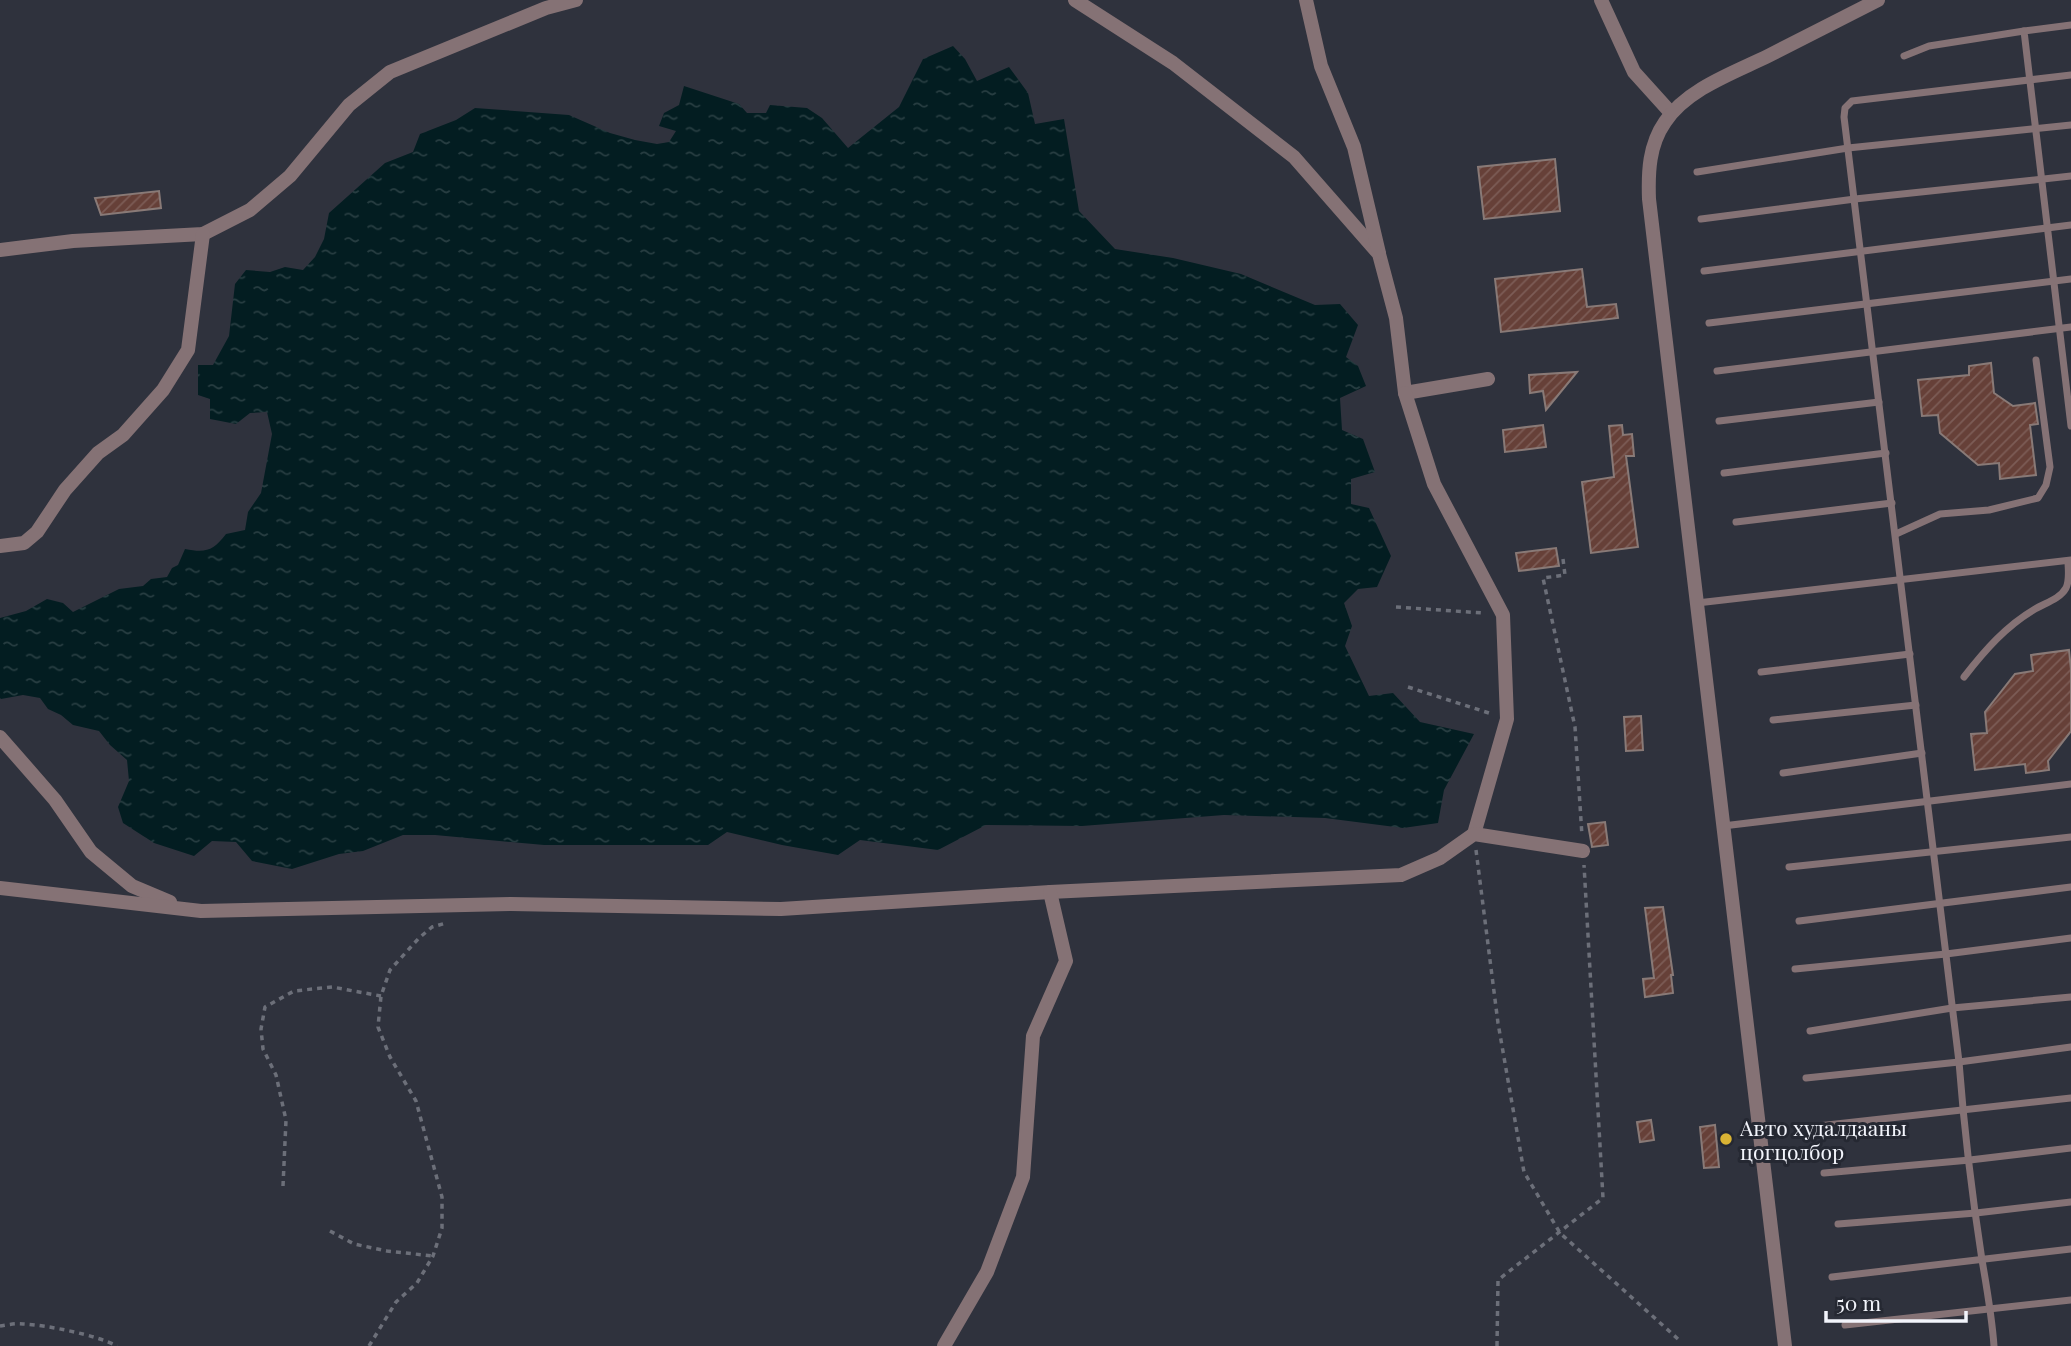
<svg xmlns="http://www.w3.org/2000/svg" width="2071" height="1346" viewBox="0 0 2071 1346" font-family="'Playfair Display',serif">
  <defs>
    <pattern id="water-ripples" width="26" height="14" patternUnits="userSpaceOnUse" patternTransform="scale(1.75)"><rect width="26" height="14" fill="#031d21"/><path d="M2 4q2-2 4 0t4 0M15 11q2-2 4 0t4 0" fill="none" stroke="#283e42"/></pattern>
    <pattern id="building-hatch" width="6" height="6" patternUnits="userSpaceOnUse" patternTransform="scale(1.75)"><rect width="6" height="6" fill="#664038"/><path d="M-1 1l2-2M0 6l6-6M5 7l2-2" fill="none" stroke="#7c5c56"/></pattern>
  </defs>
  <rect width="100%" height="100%" fill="#2f323d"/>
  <!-- water -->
  <path fill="url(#water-ripples)" d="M953,46l12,13 12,22 32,-14 19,26 7,31 29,-5 15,92 36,38 58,9 68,16 74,31 25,-1 18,21 -12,32 12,9 8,20 -26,12 2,32 21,9 12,33 -24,7v25l18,4 22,48 -14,31 -19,2 -14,14 8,23 -7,20 24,50 24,-3 27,29 54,12 -30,56 -6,33 -35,5 -78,-10 -101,-3 -142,11 -96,-1 -48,25 -78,-10 -22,15 -56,-10 -55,-13 -19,13h-164l-109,-10h-32l-40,16 -24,3 -47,15 -40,-8 -16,-19 -24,-1 -18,15 -40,-13 -31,-20 -5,-16 11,-26 -2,-21 -17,-15 -11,-14 -26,-6 -12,-10 -13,-6 -8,-11 -17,-3 -22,4 -1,-1v-80l26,-7 21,-12 16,4 10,9 46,-23 24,-3 8,-7 16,-2 5,-9 6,-3 7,-16c21,4 28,2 41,-15l19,-4 3,-18 13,-19 11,-59 -5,-22 -17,1 -14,11 -26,-5v-20l-12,-4v-30h15l16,-29 6,-52 11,-14 24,2 15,-5 18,3 12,-13 9,-18 5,-26 56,-50 28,-11 7,-18 36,-14 19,-12 94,7 41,18 25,7 22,4 12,-2 7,-11 -17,-5 5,-13 15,-8 5,-19 55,18 8,9h19l4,-8 37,3 15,10 26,30 51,-41 24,-48z"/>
  <!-- building -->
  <g fill="url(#building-hatch)" stroke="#897a77" stroke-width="2">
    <path d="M1555,159l5,52 -76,8 -6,-52z"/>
    <path d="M159,191l2,17 -60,7 -6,-17z"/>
    <path d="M1582,269l5,38 29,-3 2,14 -117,14 -6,-53z"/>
    <path d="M1991,363l3,30 19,13 22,-3 3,21 -8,1 6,50 -36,4 -1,-16 -21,2 -38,-32 -2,-18 -16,1 -4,-36 51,-5v-9z"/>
    <path d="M1577,372l-31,38 -3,-19 -13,2 -1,-18z"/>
    <path d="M1543,425l3,22 -41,5 -2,-22z"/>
    <path d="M1622,425l1,10 9,-1 2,22h-8l12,91 -47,6 -9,-71 32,-5 -5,-51z"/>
    <path d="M1556,548l3,18 -40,5 -3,-18z"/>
    <path d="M2069,650l2,20v61l-23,30 1,9 -23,3 -1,-9 -50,6 -4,-36 16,-1 -2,-21 30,-38 18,-3 -2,-16z"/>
    <path d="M1641,716l2,34 -17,1 -2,-34z"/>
    <path d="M1605,822l3,23 -16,2 -4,-23z"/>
    <path d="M1663,907l10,68h-2l2,18 -28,4 -2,-18 11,-1 -9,-70z"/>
    <path d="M1651,1120l3,20 -14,2 -3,-20z"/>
    <path d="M1715,1125l4,42 -15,1 -4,-41z"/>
  </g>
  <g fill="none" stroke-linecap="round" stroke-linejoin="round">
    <!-- path -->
    <g stroke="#6c6f79" stroke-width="3.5" stroke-dasharray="5 5" stroke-linecap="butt">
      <path d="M1563,559l2,16 -22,3 32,149 7,109"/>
      <path d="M1396,607l87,6"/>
      <path d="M1408,687l84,27"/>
      <path d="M1476,850l22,173 26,149 36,61 118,106"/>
      <path d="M283,1186l3,-66 -10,-45 -13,-26 -2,-20 4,-22 29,-16 38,-4 49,9"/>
      <path d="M330,1231l24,13 33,7 46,5"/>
      <path d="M0,1326c7,-1 15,-3 23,-2 23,1 74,11 94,22"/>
      <path d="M369,1346l27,-44 21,-19 16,-27 9,-28v-31l-26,-96 -26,-44 -12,-30 3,-31 9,-26 29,-32 13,-11 14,-4"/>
      <path d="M1497,1346l1,-66 105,-82 -19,-333"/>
    </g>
    <!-- service -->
    <g stroke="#857275" stroke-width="7">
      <path d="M2071,25l-47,6 47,395"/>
      <path d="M1904,56l25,-10 95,-15"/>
      <path d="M1697,172l151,-24 223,-23"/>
      <path d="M1701,219l154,-20 216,-23"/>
      <path d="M1704,271l367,-46"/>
      <path d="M1709,323l362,-44"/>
      <path d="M1717,371l354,-44"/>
      <path d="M1719,421l160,-19"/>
      <path d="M1724,473l162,-20"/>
      <path d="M1736,522l156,-19"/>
      <path d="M1896,534l44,-20 49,-4 49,-12 8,-13 4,-18 -14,-107"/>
      <path d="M1697,603l374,-43"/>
      <path d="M1761,672l149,-18"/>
      <path d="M1964,677c21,-27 42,-51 71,-68 10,-6 25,-10 31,-21 4,-8 2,-19 2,-27"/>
      <path d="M1773,720l143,-15"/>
      <path d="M1783,773l139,-20"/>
      <path d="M1723,826l348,-42"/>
      <path d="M1789,867l282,-30"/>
      <path d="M1799,921l272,-34"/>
      <path d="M1795,969l151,-15 125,-16"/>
      <path d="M1810,1031l142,-23 119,-11"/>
      <path d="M1806,1078l153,-16 112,-15"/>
      <path d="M1818,1126l253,-28"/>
      <path d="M1824,1173l146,-13 101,-12"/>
      <path d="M1838,1224l138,-11 95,-11"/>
      <path d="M1832,1277l239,-28"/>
      <path d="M1845,1325l226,-25"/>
      <path d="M1994,1346c-2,-29 -7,-57 -12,-86 -10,-65 -18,-132 -23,-198l-115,-945 1,-9 7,-7 219,-26"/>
    </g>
    <!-- minor -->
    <g stroke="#857275" stroke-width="14">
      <path d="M1075,0l98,63 121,94 85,97 17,64 9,75 83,-14"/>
      <path d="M1306,0l15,66 33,81 25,106"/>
      <path d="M1601,0l33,72 37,41"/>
      <path d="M0,250l73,-9 130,-7 47,-24 40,-34 59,-71 41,-33 156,-64 30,-8"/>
      <path d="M1405,393l29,91 69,131 4,104 -33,115"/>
      <path d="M0,546l24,-3 13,-11 28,-42 33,-37 25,-18 40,-45 25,-40 15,-116"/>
      <path d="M0,737l55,63 36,52 41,34 38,16"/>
      <path d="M0,888l201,23 310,-7 270,5 269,-17 351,-17 39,-17 34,-24 109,17"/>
      <path d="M944,1346l43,-74 36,-95 10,-141 33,-75 -16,-69"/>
      <path d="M1785,1346l-136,-1147c-1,-27 0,-54 16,-77 22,-33 68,-49 103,-66 37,-19 73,-37 110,-56"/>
    </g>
  </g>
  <!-- markers -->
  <circle fill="#d9b334" stroke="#252832" stroke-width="2.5" cx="1726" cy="1139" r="7"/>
  <g text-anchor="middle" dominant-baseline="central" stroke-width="6" stroke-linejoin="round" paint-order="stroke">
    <!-- poi labels -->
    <g font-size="21" fill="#f2f4fb" stroke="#252832" text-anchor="start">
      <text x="1740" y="1127">Авто худалдааны<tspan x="1740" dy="24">цогцолбор</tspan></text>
    </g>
  </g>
  <!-- scale -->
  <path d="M1826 1311v10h140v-10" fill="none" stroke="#f2f4fb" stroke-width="3.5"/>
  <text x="1836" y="1311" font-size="21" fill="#f2f4fb" stroke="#252832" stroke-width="5" paint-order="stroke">50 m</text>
</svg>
